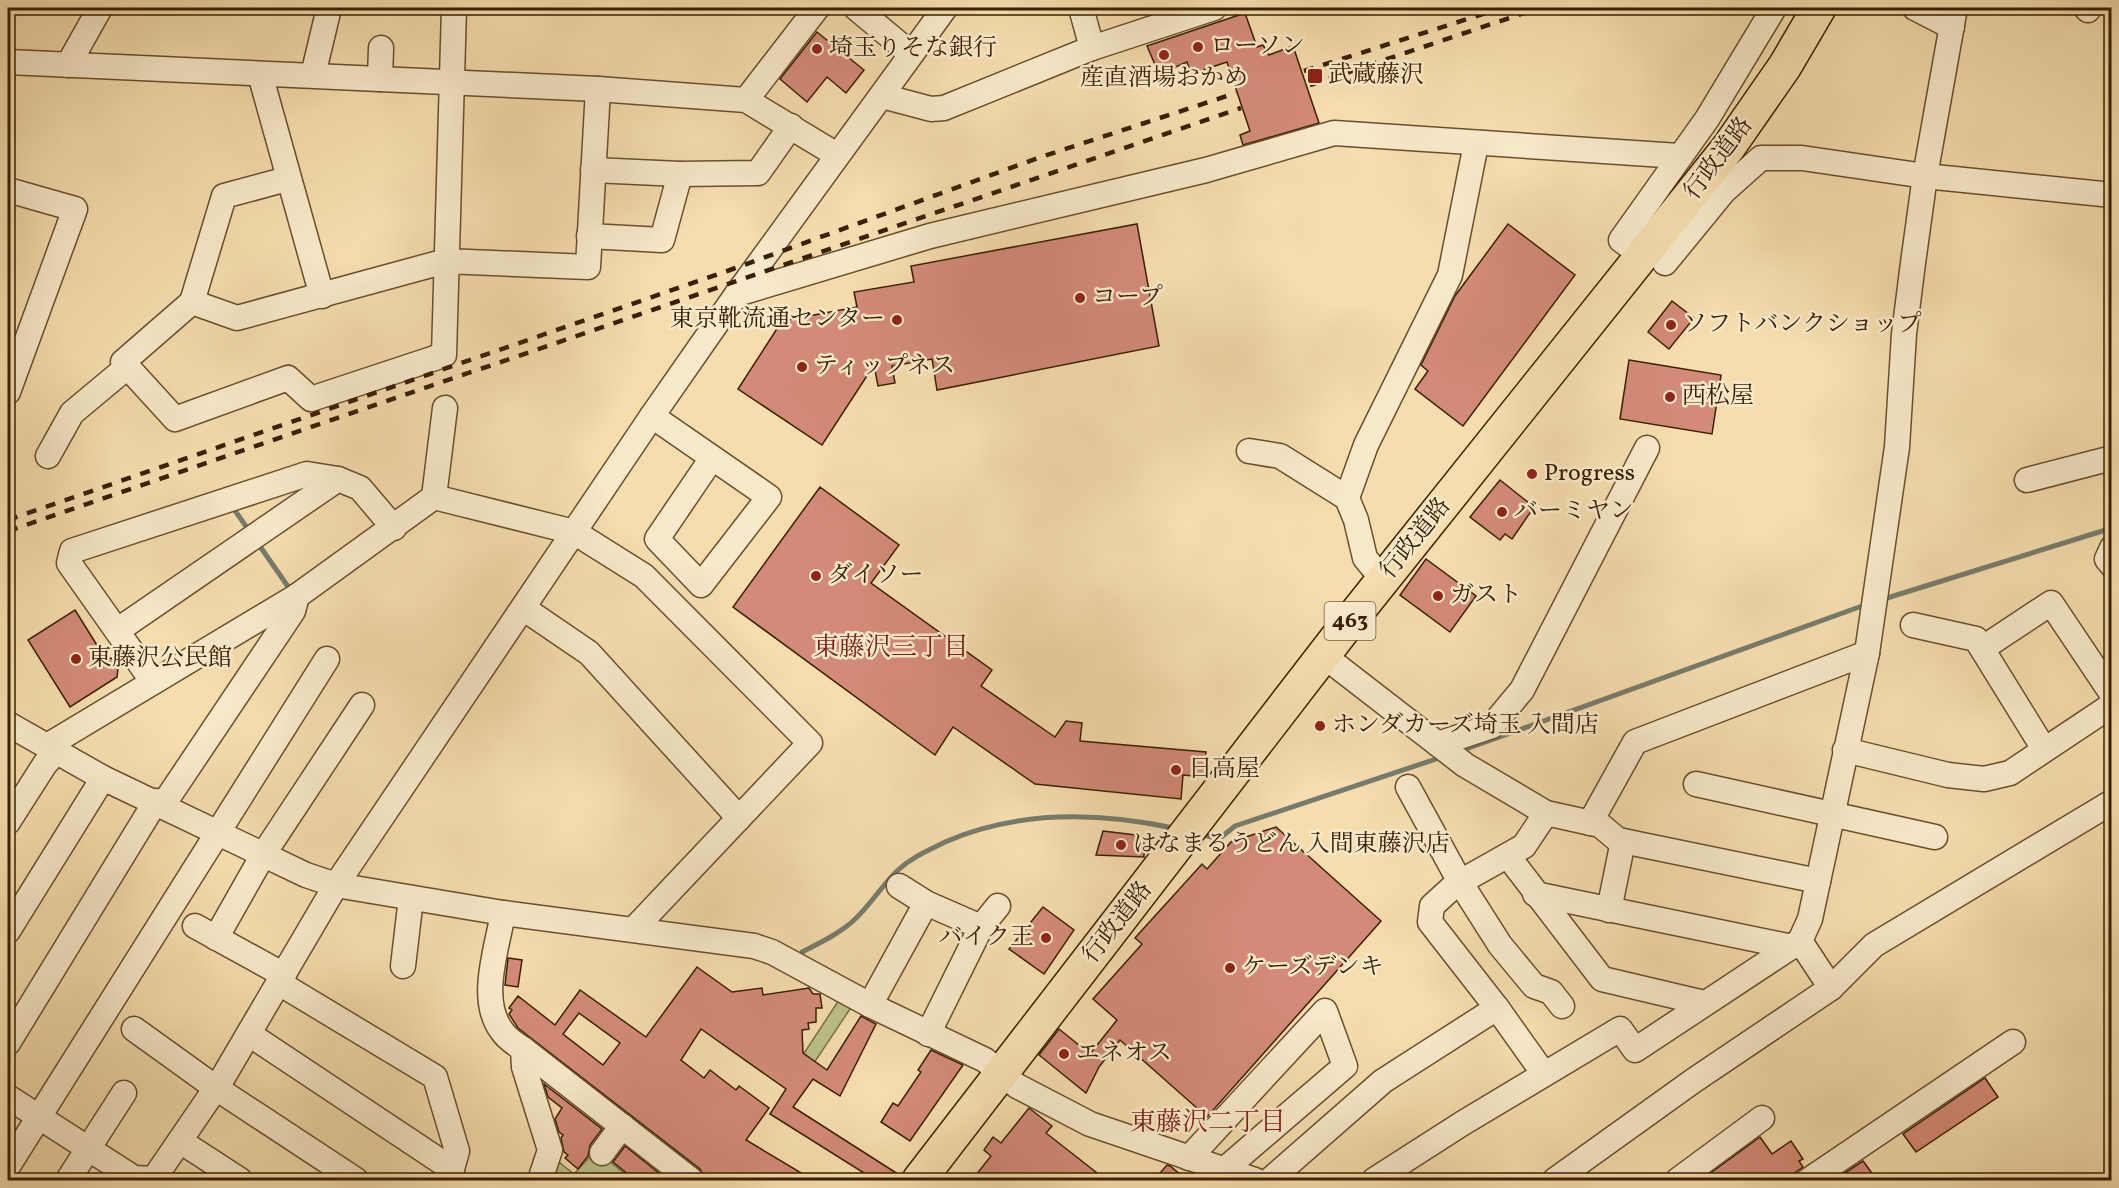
<svg xmlns="http://www.w3.org/2000/svg" width="2119" height="1188" viewBox="0 0 2119 1188" font-family="Vollkorn,'Noto Serif JP',serif">
  <rect width="100%" height="100%" fill="#f5ddad"/>
  <filter id="stains"><feTurbulence type="fractalNoise" baseFrequency=".00333" numOctaves="4"/><feColorMatrix values="0 0 0 0 .2 0 0 0 0 .09 0 0 0 0 .02 0 0 0 .5 -.17"/></filter>
  <radialGradient id="worn" r=".72"><stop offset=".6" stop-color="#630" stop-opacity="0"/><stop offset="1" stop-color="#630" stop-opacity=".3"/></radialGradient>
  <!-- green -->
  <g fill="#bcc18a" stroke="#7a7046" stroke-width="1.5">
    <path d="M839,1000l13,6 -48,72 -11,-8z"/>
    <path d="M596,1150l36,30h-73l-9,-6 5,-15 19,15z"/>
  </g>
  <g fill="none" stroke-linecap="round" stroke-linejoin="round">
    <!-- stream -->
    <g stroke="#777c6d" stroke-width="5">
      <path d="M231,505l19,27"/>
      <path d="M257,542l32,46"/>
      <path d="M1887,598l225,-70"/>
      <path d="M1466,749l396,-143"/>
      <path d="M1204,835l15,4 16,-13 201,-67"/>
      <path d="M802,952c17,-9 37,-18 51,-31 17,-15 29,-36 45,-51 14,-13 31,-20 47,-28 73,-32 152,-30 228,-14"/>
    </g>
  </g>
  <!-- building -->
  <g fill="#d38a78" stroke="#392002" stroke-width="1.5" fill-rule="evenodd">
    <path d="M1245,13l12,34 6,-2 6,10 24,-9 26,77 -76,22 -3,-10 10,-4 -23,-69 -36,12 -4,-12 -28,12 -12,-28z"/>
    <path d="M817,32l47,38 -18,23 -19,-16 -20,25 -27,-23z"/>
    <path d="M1137,224l22,122 -222,44 -5,-31 -40,7 3,17 -17,3 -4,-21 -52,80 -84,-56 44,-68 75,-14 -3,-15 60,-10 -3,-16z"/>
    <path d="M1508,224l67,51 -112,151 -48,-37 13,-18 -7,-6 34,-69z"/>
    <path d="M1672,301l22,17 -25,31 -21,-17z"/>
    <path d="M1629,360l92,15 -9,59 -92,-15z"/>
    <path d="M1500,480l34,27 -22,32 -7,-5 -5,6 -30,-23z"/>
    <path d="M820,487l79,58 -28,38 121,87 -11,16 74,51 11,-16 16,2 -2,18 126,11 -2,25 -21,-2 -2,24 -146,-15 -82,-57 -18,28 -202,-148z"/>
    <path d="M1426,559l50,37 -26,36 -50,-37z"/>
    <path d="M75,610l30,48 14,1 -2,18 -47,30 -42,-67z"/>
    <path d="M1276,827l105,94 -174,196 -87,-77 -21,27 -13,26 -47,-38 20,-26 31,25 27,-34 -24,-21 49,-55 -7,-6 67,-74 5,5 24,-27z"/>
    <path d="M1103,831l41,5v21l-48,-2z"/>
    <path d="M1043,907l31,23 -30,44 -35,-25z"/>
    <path d="M508,958l14,2 -4,27 -13,-2z"/>
    <path d="M697,967l35,25 30,-4 1,7 46,-7 4,6h7l2,14h-6v14l-8,1 1,6 -7,1 1,23 24,17 34,-54 15,8 -36,72 -27,-17 -20,28 108,69v4h-26l-105,-66 16,-25 -85,-60 -20,31 23,18 6,-8 26,20 3,-4 30,22 -23,32 67,40h-76l-7,-4 -3,4h-22l-5,-11 -182,-141 -9,-14 3,-4 -3,-2 9,-12 37,29 25,-35 66,47zM579,1013l41,30 -17,22 -40,-31z"/>
    <path d="M931,1050l32,15 -53,76 -29,-19 12,-19 5,3 23,-34 -3,-2z"/>
    <path d="M1985,1078l13,19 -82,55 -13,-18z"/>
    <path d="M544,1084l58,45 -12,16 -2,11 -10,13 -13,-11 3,-3 -4,-3 -3,-14 2,-3 -4,-3 -4,-13 7,-11 -14,-11z"/>
    <path d="M1029,1108l23,18 -6,7 60,47h-134l19,-24 -7,-6 9,-13 8,6z"/>
    <path d="M1760,1137l12,17 19,-13 12,18 -4,2 4,6 -19,13h-83z"/>
    <path d="M625,1146l40,32 -2,2h-28l-22,-18z"/>
    <path d="M1863,1161l14,19h-34l-3,-4z"/>
    <path d="M1167,1165l3,1 17,14h-33z"/>
  </g>
  <g fill="none" stroke-linecap="round" stroke-linejoin="round">
    <!-- minor casing -->
    <g stroke="#684f2d" stroke-width="27">
      <g id="minor">
        <path d="M454,8l-10,347 -133,44 -23,-21 -113,41 -52,-57 69,-60 45,16 209,-57 142,6 10,-178"/>
        <path d="M856,8l54,45"/>
        <path d="M1915,8l37,19"/>
        <path d="M2086,8l2,2"/>
        <path d="M1092,48l122,-40"/>
        <path d="M8,62l590,27 148,11 91,55"/>
        <path d="M68,65l32,-57"/>
        <path d="M260,74l62,222"/>
        <path d="M313,75l16,-67"/>
        <path d="M380,79l1,-31"/>
        <path d="M882,96l49,13 13,-1 148,-60 -11,-40"/>
        <path d="M746,100l71,-92"/>
        <path d="M593,170l87,4 78,-1 33,-47"/>
        <path d="M8,190l67,19 -67,183"/>
        <path d="M589,236l73,4 18,-66"/>
        <path d="M1644,257l-23,-17 86,-121 67,-111"/>
        <path d="M1665,263l59,-72 37,-33h41l123,18 187,19"/>
        <path d="M737,294l193,-58 276,-66 128,-37 345,23"/>
        <path d="M192,302l32,-106 63,-17"/>
        <path d="M652,416l117,81 -68,88 -44,-46 55,-81"/>
        <path d="M1249,451l31,5 67,42 9,22 9,38 18,22"/>
        <path d="M48,456l24,-43 54,-45"/>
        <path d="M2027,480l85,-22"/>
        <path d="M434,497l140,35 70,44 166,167 -176,186"/>
        <path d="M1347,498l19,-53 84,-170 26,-131"/>
        <path d="M2112,548l-5,11 5,6"/>
        <path d="M523,608l66,45 150,165"/>
        <path d="M1913,625l63,14 68,110"/>
        <path d="M118,630l220,-151"/>
        <path d="M1983,648l68,-45 61,91"/>
        <path d="M1324,656l141,109 81,48 54,12 18,15 200,41"/>
        <path d="M153,682l-84,-119 3,-12 235,-77 31,5 22,9 34,40"/>
        <path d="M8,724l95,54 203,97 30,10 167,28 251,33 18,6 98,53 115,55 32,26 73,38 165,56"/>
        <path d="M1438,744l54,-18 30,-36 125,-242"/>
        <path d="M47,746l250,-150 137,-99 11,-89"/>
        <path d="M1845,750l103,25 36,4 26,-6 102,-68"/>
        <path d="M1696,784l239,53"/>
        <path d="M1408,787l52,95 40,63 34,41 17,6 11,14"/>
        <path d="M163,805l130,-194 4,-15"/>
        <path d="M8,822l37,-58 12,-13"/>
        <path d="M1590,823l45,-81 232,-89"/>
        <path d="M1508,856l94,123 102,24"/>
        <path d="M899,886l27,17 55,24"/>
        <path d="M1535,894l257,53"/>
        <path d="M1609,910l14,-69"/>
        <path d="M503,913c-6,36 -25,87 -1,118 5,8 14,13 21,18l1,18 26,83 -10,30"/>
        <path d="M195,926l89,49"/>
        <path d="M8,931l95,-153"/>
        <path d="M216,938l47,-83 99,-150"/>
        <path d="M403,966l8,-68"/>
        <path d="M279,983l156,94 22,74 -8,29"/>
        <path d="M1831,988l-31,-47 10,-22 57,-266 30,-206 7,-113 9,-71 12,-87 30,-168"/>
        <path d="M870,1005l56,-102"/>
        <path d="M134,1029l82,59 140,92"/>
        <path d="M249,1034l203,135"/>
        <path d="M928,1034l53,-107 17,-21"/>
        <path d="M8,1043l148,-242"/>
        <path d="M523,1049l168,131"/>
        <path d="M1544,1074l-47,-66 -67,-86 2,-16 23,-21 69,-39 22,-33"/>
        <path d="M8,1097l126,81 21,1"/>
        <path d="M180,1141l60,39"/>
        <path d="M602,1153l20,-27"/>
        <path d="M1189,1158l136,-147 20,55 -120,103"/>
        <path d="M8,1166l319,-507"/>
        <path d="M68,1180l56,-87"/>
        <path d="M153,1180l69,-101 114,-194 316,-469 85,-122 208,-286"/>
        <path d="M1270,1180l113,-99 114,-73"/>
        <path d="M1374,1180l89,-57 157,-94 15,21 165,-109"/>
        <path d="M1555,1180l138,-99 138,-93 43,-43 238,-143"/>
        <path d="M1678,1180l84,-62"/>
        <path d="M1809,1180l204,-138"/>
      </g>
    </g>
    <!-- highway casing -->
    <g stroke="#392002" stroke-width="36">
      <path id="highway" d="M919,1180l427,-554 382,-478 57,-82 34,-58"/>
    </g>
    <!-- minor -->
    <use href="#minor" stroke="#f8e9ca" stroke-width="24"/>
    <!-- highway -->
    <use href="#highway" stroke="#f5ddad" stroke-width="33"/>
    <!-- rail -->
    <g stroke="#392002" stroke-width="4.5" stroke-dasharray="10 10" stroke-linecap="butt">
      <path d="M1304,71l198,-63"/>
      <path d="M1310,85l229,-77"/>
      <path d="M8,520l722,-250 308,-112 198,-65"/>
      <path d="M8,531l1233,-423"/>
    </g>
  </g>
  <!-- markers -->
  <g fill="#8f2418" stroke="#f8e9ca" stroke-width="2">
    <circle cx="1198" cy="47" r="6"/>
    <circle cx="817" cy="49" r="6"/>
    <circle cx="1164" cy="55" r="6"/>
    <rect x="1307" y="68" width="16" height="16" rx="3"/>
    <circle cx="1080" cy="298" r="6"/>
    <circle cx="897" cy="320" r="6"/>
    <circle cx="1671" cy="325" r="6"/>
    <circle cx="802" cy="367" r="6"/>
    <circle cx="1670" cy="397" r="6"/>
    <circle cx="1532" cy="474" r="6"/>
    <circle cx="1502" cy="512" r="6"/>
    <circle cx="816" cy="576" r="6"/>
    <circle cx="1438" cy="596" r="6"/>
    <circle cx="76" cy="659" r="6"/>
    <circle cx="1320" cy="726" r="6"/>
    <circle cx="1176" cy="770" r="6"/>
    <circle cx="1121" cy="845" r="6"/>
    <circle cx="1046" cy="938" r="6"/>
    <circle cx="1230" cy="968" r="6"/>
    <circle cx="1064" cy="1054" r="6"/>
  </g>
  <g text-anchor="middle" dominant-baseline="central" stroke-width="5" stroke-linejoin="round" paint-order="stroke">
    <!-- shield labels -->
    <rect fill="#f8e9ca" stroke="#725c3e" stroke-width="1.5" x="1324.5" y="602" width="51" height="38" rx="4.5"/>
    <g font-size="22" font-weight="bold" fill="#392002">
      <text x="1350" y="621">463</text>
    </g>
    <!-- poi labels -->
    <g font-size="24" fill="#392002" stroke="#f8e9ca" text-anchor="start">
      <text x="1210" y="47">ローソン</text>
      <text x="829" y="49">埼玉りそな銀行</text>
      <text x="1328" y="76">武蔵藤沢</text>
      <text x="1164" y="79" text-anchor="middle">産直酒場おかめ</text>
      <text x="1092" y="298">コープ</text>
      <text x="885" y="320" text-anchor="end">東京靴流通センター</text>
      <text x="1683" y="325">ソフトバンクショップ</text>
      <text x="814" y="367">ティップネス</text>
      <text x="1682" y="397">西松屋</text>
      <text x="1544" y="474">Progress</text>
      <text x="1514" y="512">バーミヤン</text>
      <text x="828" y="576">ダイソー</text>
      <text x="1450" y="596">ガスト</text>
      <text x="88" y="659">東藤沢公民館</text>
      <text x="1332" y="726">ホンダカーズ埼玉 入間店</text>
      <text x="1188" y="770">日高屋</text>
      <text x="1133" y="845">はなまるうどん 入間東藤沢店</text>
      <text x="1034" y="938" text-anchor="end">バイク王</text>
      <text x="1242" y="968">ケーズデンキ</text>
      <text x="1076" y="1054">エネオス</text>
    </g>
    <!-- street labels -->
    <g font-size="24" fill="#392002" stroke="#f8e9ca">
      <text transform="translate(1719 159) rotate(-53)">行政道路</text>
      <text transform="translate(1416 539) rotate(-51)">行政道路</text>
      <text transform="translate(1118 923) rotate(-52)">行政道路</text>
    </g>
    <!-- neighbourhood labels -->
    <g font-size="26" fill="#7a1f14" stroke="#f8e9ca">
      <text x="891" y="648">東藤沢三丁目</text>
      <text x="1208" y="1123">東藤沢二丁目</text>
    </g>
  </g>
  <!-- margin -->
  <rect width="2119" height="1188" fill="none" stroke="#f5ddad" stroke-width="30"/>
  <rect x="9" y="9" width="2101" height="1170" fill="none" stroke="#392002" stroke-width="3"/>
  <rect x="15" y="15" width="2089" height="1158" fill="none" stroke="#392002" stroke-width="1.5"/>
  <rect width="100%" height="100%" filter="url(#stains)"/>
  <rect width="100%" height="100%" fill="url(#worn)"/>
</svg>
